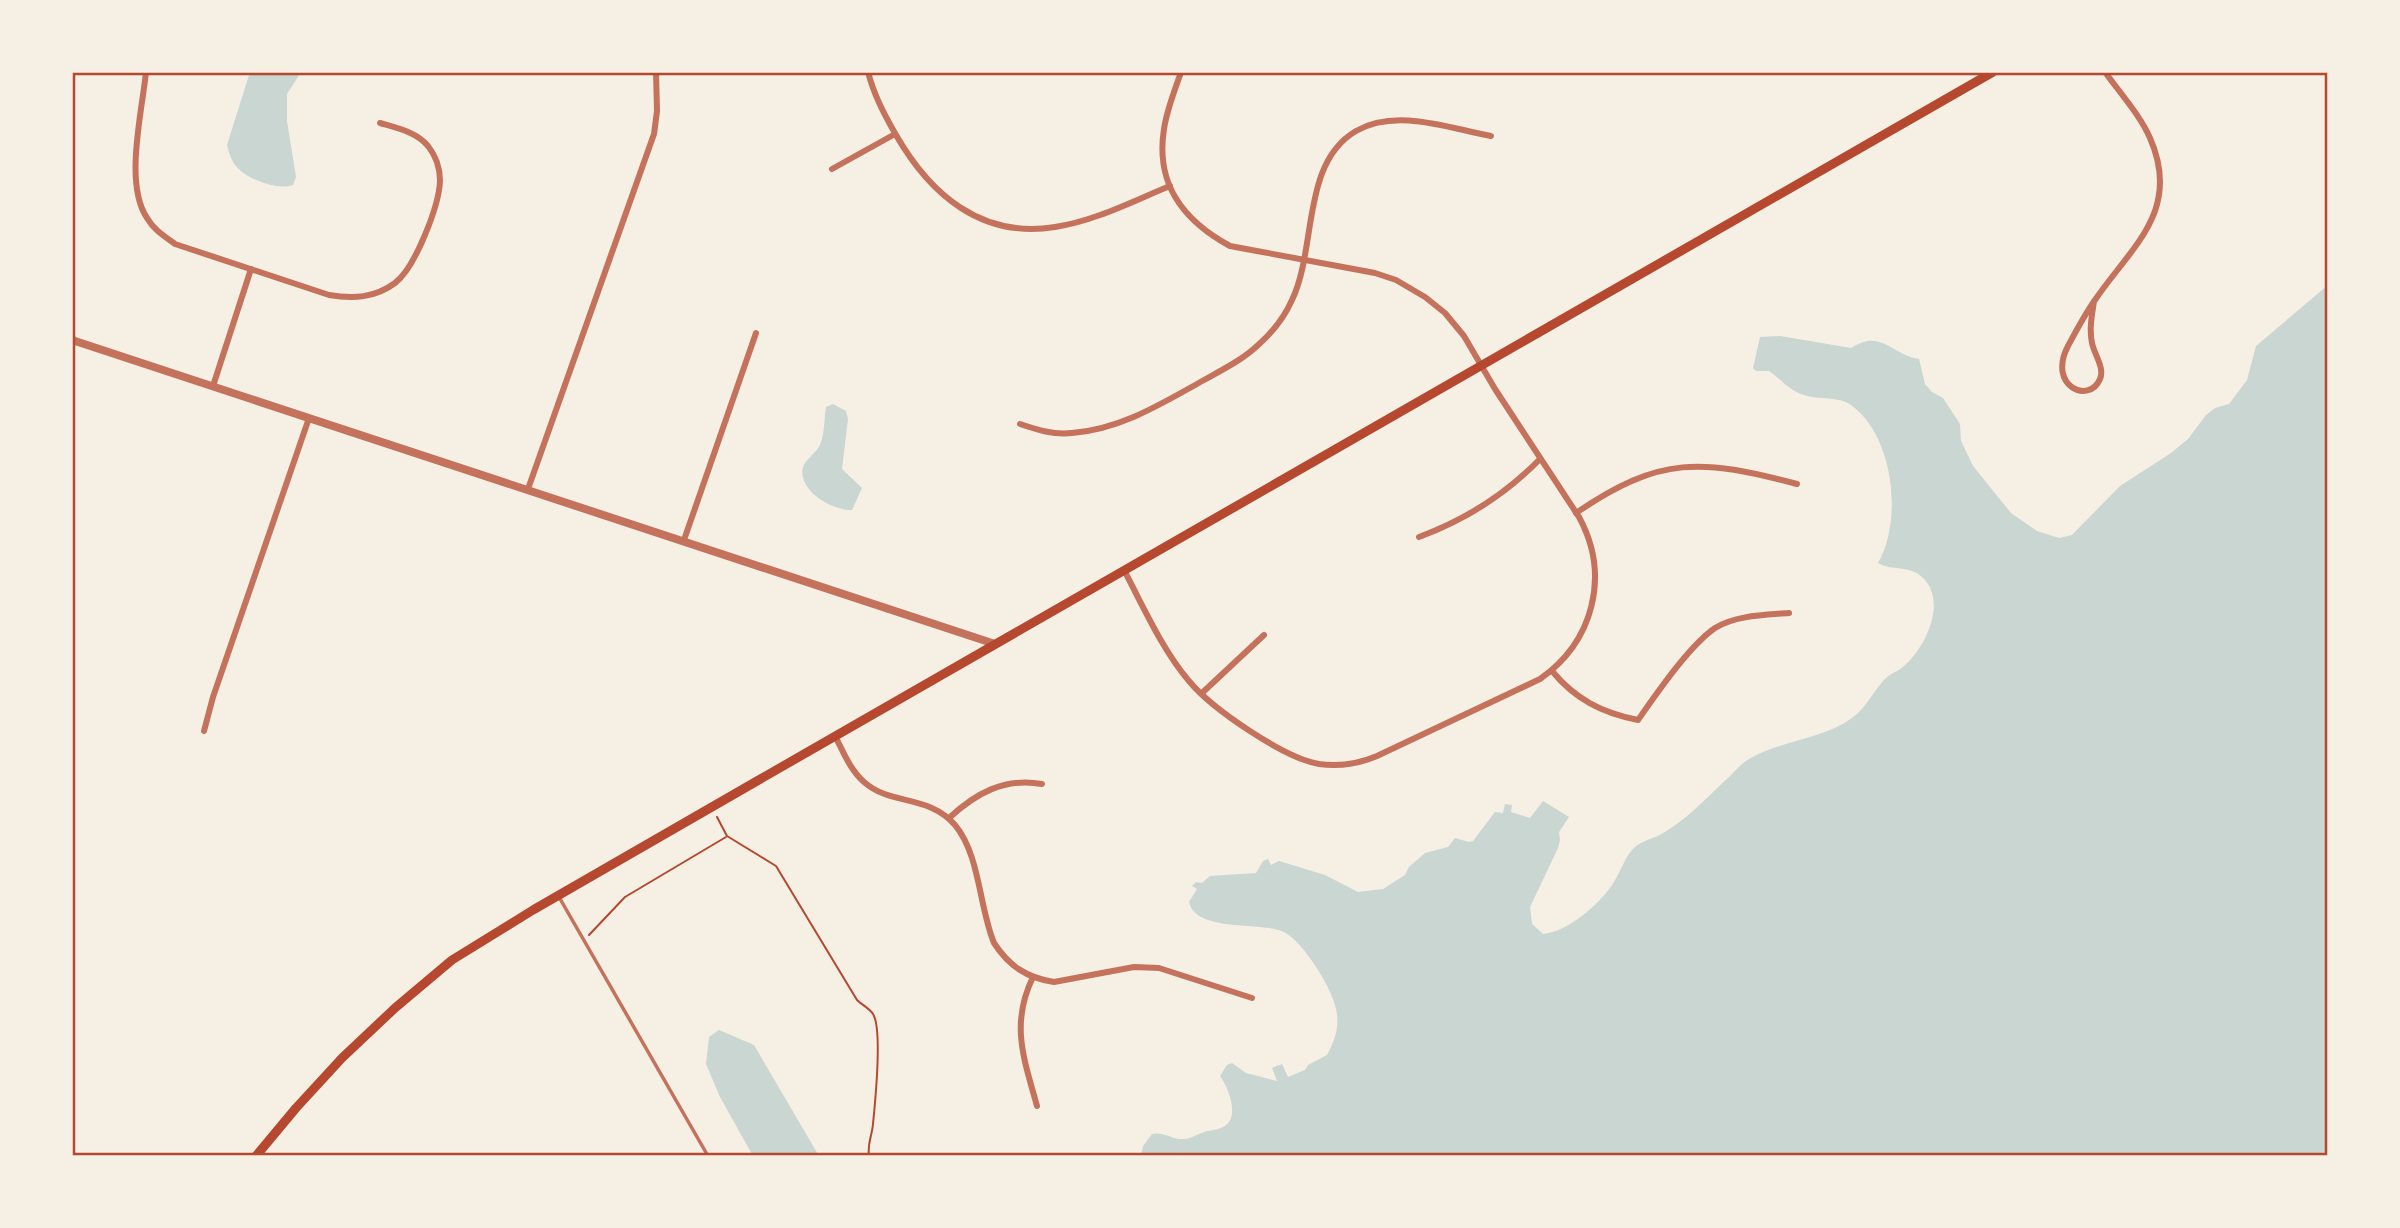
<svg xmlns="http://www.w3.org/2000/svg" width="2400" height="1228" viewBox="0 0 2400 1228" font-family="Cabin,sans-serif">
  <rect width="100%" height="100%" fill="#f6efe4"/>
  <!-- water -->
  <g fill="#c9d6d2">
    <path d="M250,72h51l-14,22v27l9,56 -3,8c-15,6 -47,-6 -57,-19 -5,-6 -7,-13 -9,-21z"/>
    <path d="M2328,285v871h-1187l2,-10 9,-12c12,-3 20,6 32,5 7,0 13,-5 20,-7 7,-2 15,-2 21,-6 15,-10 3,-39 -5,-50l7,-11 5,-2 14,10 31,8 -5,-13 10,-4 6,13 17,-7 3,-5 19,-10c7,-13 12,-26 10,-41 -2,-22 -34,-74 -55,-83 -24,-9 -86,1 -93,-29l8,-13 -5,-3 4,-4 6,1 8,-7 46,-3 7,-12 5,-2 3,6 8,-4 46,14 33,17 25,-3 22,-14 4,-8 16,-14 23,-6 7,-9 14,4 4,-1 22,-29 8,1 2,-9 7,1 -1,7 19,6 13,-17 26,16 -10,15 1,8 -2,8 -28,59 2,17 11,10c25,-2 58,-31 71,-52 7,-11 12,-28 22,-36 8,-6 20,-8 29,-14 25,-15 43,-36 64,-55 6,-6 13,-14 20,-18 32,-19 72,-19 103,-41 15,-11 21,-27 34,-40 5,-5 13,-7 18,-12 22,-19 44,-65 18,-89 -12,-12 -30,-6 -44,-14 25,-43 16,-127 -27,-158 -12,-9 -33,-5 -47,-10 -14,-4 -23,-16 -35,-24h-13l-3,-3 7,-31 20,-1 71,12c30,-20 41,7 68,11l6,25 7,8 11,6 17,26 1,17 12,25 38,47 26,18 22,7 13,-3 48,-49 51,-33 17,-14 18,-24 9,-7 14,-4 18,-24 9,-34z"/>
    <path d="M833,404l13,7 2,8 -6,50 20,19 -10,22c-19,1 -55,-19 -49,-43 3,-8 13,-14 17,-22 5,-12 4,-26 6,-38z"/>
    <path d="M719,1030l35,15 65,111h-66l-33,-59 -14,-33 3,-27z"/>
  </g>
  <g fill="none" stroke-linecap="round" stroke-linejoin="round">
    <!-- path -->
    <g stroke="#b5482f" stroke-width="2">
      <path d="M717,817l10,19 49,30 81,134c4,4 13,9 16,14 10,16 2,89 0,110 -1,12 -6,20 -4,32"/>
      <path d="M589,935l36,-38 101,-60"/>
    </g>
    <!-- service -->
    <path stroke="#c5725c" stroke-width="3.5" d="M559,897l149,259"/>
    <!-- minor -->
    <g stroke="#c5725c" stroke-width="6">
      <path d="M146,72c-4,40 -22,112 1,146 7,12 17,18 28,26l154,51c24,4 46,3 66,-12 20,-15 44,-77 45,-102 0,-13 -4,-25 -12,-35 -12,-14 -31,-18 -48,-23"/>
      <path d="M868,72c6,23 16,42 28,63 34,59 85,104 159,92 40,-6 78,-26 115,-41"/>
      <path d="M832,169l63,-35"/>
      <path d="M2094,301c-2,14 -5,28 -2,42 2,11 13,25 8,36 -11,26 -53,7 -32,-33 8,-15 17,-32 27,-46 36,-53 87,-89 55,-162 -10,-23 -30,-45 -45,-66"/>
      <path d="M213,386l38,-117"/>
      <path d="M1020,424c18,6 33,11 52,9 49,-4 89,-29 132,-53 18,-10 38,-20 53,-34 15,-13 27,-28 35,-46 25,-52 9,-137 64,-169 40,-23 92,-3 135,5"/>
      <path d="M528,489l126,-355 3,-23 -1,-39"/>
      <path d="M1576,513c85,-58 125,-54 221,-29"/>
      <path d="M1419,537c46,-17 86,-42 121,-78"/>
      <path d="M684,540l72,-207"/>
      <path d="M1124,570c20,38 38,79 65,111 23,28 95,77 130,83 21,3 39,0 58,-8l163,-77c53,-37 71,-103 39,-162l-84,-128 -31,-53 -19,-23 -20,-16 -29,-17 -21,-7 -145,-27c-46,-25 -75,-61 -66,-117 3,-20 11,-39 17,-57"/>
      <path d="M1552,671c23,28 50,42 86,49 19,-27 51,-74 77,-92 21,-13 51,-13 74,-15"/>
      <path d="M1202,693l62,-58"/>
      <path d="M204,731l9,-34 96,-279"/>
      <path d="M835,736c8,15 15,34 29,46 27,24 64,12 91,43 25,30 24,82 39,118 15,23 33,35 60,39l80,-15 25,1 93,30"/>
      <path d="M949,818c26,-24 55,-41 93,-34"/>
      <path d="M1033,977c-23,47 -9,82 4,129"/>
    </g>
    <!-- tertiary -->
    <path stroke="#c5725c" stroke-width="8" d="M72,340l923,304"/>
    <!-- secondary -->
    <path stroke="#b5482f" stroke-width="9" d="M256,1156l40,-48 46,-50 53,-50 57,-48 81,-50 224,-129 1236,-709"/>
  </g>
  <!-- border -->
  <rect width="2400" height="1228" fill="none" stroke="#f6efe4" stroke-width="147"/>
  <rect x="74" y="74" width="2252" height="1080" fill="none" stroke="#b5482f" stroke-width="2.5"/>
</svg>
